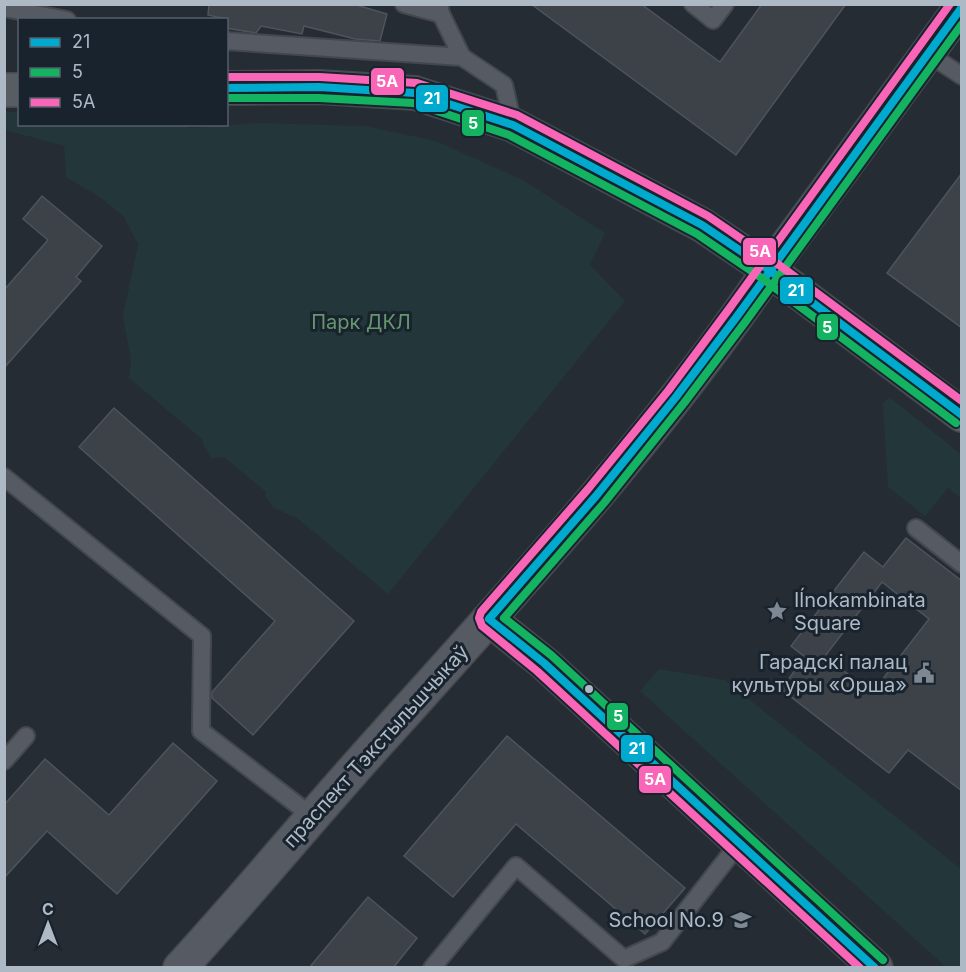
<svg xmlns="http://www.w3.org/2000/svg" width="966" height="972" viewBox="0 0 966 972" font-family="Inter,sans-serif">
  <rect width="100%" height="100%" fill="#262c33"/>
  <!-- green -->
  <g fill="#233639">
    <path d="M5,112h14l1,12h166l2,4 73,-5 104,3 71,15 87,39 82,53 -15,32 35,36 -237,293 -91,-76 -23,-10 -9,-12 1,-4 -42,-35 -13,1 -8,-14v-4l-74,-62 2,-17 -8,-45 15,-72 -14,-27 -23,-19 -35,-21 -2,-31 -59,-16z"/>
    <path d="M889,397l72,57v44l-13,-10 -23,28 -37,-29 -5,-83z"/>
    <path d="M659,669l66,11 236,189v98h-15l-306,-276z"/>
  </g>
  <!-- building -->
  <g fill="#3d4248" stroke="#4d545c" stroke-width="1.5" fill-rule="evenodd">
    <path d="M209,4h144l34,10 -7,27 -25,-2 -51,-13 -2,8 -41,-8 -5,7 -30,-5v-9l-18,-4z"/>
    <path d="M531,4h110l79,58 42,-58h84l-110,151z"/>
    <path d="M962,173v155l-75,-55z"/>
    <path d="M42,196l60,50 -26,31 5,4 -77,87v-78l44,-50 -25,-21z"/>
    <path d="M114,408l240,213 -101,114 -41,-37v-6l63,-71 -196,-174z"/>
    <path d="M906,538l56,43v210l-54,-41 -19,23 -108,-84 24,-32 -14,-11 73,-94 19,15zM882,582l47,37 -57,74 -47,-37z"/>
    <path d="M507,736l178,152 -40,46 -129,-110 -63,73 -49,-41z"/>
    <path d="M173,743l44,38 -100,113 -70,-63 -43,47v-73l41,-46 64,56z"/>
    <path d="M368,897l49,41 -24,30h-84z"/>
  </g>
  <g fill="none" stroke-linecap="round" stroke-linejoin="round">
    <!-- service casing -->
    <g stroke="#44484e" stroke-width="20">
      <g id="service">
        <path d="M404,4l37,10"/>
        <path d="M439,4l2,10 21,43"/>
        <path d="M693,4l20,16 12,-16"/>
        <path d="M4,8l63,12"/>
        <path d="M226,41l236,16 42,28 9,40"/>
        <path d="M927,53l35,23"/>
        <path d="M4,477l198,159 -1,95 111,85"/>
        <path d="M916,528l46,36"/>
        <path d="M4,761l22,-25"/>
        <path d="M432,968l84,-102 108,93 38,-17 78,-100"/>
      </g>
    </g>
    <!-- minor casing -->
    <g stroke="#44484e" stroke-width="36">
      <path id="minor" d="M489,619l55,44 332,305"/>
    </g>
    <!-- tertiary casing -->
    <g stroke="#44484e" stroke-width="36">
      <path id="tertiary" d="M180,968c70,-76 134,-155 203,-231 135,-150 273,-300 386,-467"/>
    </g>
    <!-- secondary casing -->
    <g stroke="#44484e" stroke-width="36">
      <path id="secondary" d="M769,270l193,145"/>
    </g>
    <!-- primary casing -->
    <g stroke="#434950" stroke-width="36">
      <g id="primary">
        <path d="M226,88l93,-1 96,6 98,32 189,100 67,45 193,-264"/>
        <path d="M4,90h16"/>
      </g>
    </g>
    <!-- service -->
    <use href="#service" stroke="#565a62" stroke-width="16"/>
    <!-- minor -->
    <use href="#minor" stroke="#565a62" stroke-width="33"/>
    <!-- tertiary -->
    <use href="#tertiary" stroke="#565a62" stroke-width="33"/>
    <!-- secondary -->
    <use href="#secondary" stroke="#595f67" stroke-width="33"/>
    <!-- primary -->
    <use href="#primary" stroke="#585d64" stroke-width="33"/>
    <!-- bus-1 casing -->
    <g stroke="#19232e" stroke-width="12">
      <g id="bus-1">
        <path d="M226,88l93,-1 96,6 98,32 189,100 67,45 193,145"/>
        <path d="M875,968l-331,-305 -55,-44 107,-123 80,-99 62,-82 224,-308"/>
      </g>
    </g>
    <!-- bus-2 casing -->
    <g stroke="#19232e" stroke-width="12">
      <g id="bus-2">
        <path d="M226,98h93l94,5 96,32 188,99 66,45 193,144"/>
        <path d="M883,960l-332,-305 -47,-37 100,-115 80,-100 62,-82 216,-297"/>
      </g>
    </g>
    <!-- bus-3 casing -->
    <g stroke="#19232e" stroke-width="12">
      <g id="bus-3">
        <path d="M226,77h94l97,6 100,32 191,101 67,46 187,139"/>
        <path d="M860,968l-323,-297 -55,-45 -3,-8 2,-6 107,-123 80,-98 61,-82 221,-305"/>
      </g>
    </g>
    <!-- bus-1 -->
    <use href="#bus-1" stroke="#00a9ce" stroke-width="8"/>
    <!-- bus-2 -->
    <use href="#bus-2" stroke="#13b361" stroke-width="8"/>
    <!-- bus-3 -->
    <use href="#bus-3" stroke="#fa66b7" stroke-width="8"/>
  </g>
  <!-- icons -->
  <defs>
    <g id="sight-bare" transform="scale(1.62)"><path d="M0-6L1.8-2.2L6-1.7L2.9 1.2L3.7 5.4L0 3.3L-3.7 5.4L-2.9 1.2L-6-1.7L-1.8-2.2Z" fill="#7e8893" stroke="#19232e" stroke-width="2.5" paint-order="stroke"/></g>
    <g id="civic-bare" transform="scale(1.62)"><path d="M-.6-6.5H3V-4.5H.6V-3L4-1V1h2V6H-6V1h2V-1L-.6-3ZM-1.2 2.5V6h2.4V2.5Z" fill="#7e8893" stroke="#19232e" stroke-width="2.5" paint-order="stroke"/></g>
    <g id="school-bare" transform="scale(1.62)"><path d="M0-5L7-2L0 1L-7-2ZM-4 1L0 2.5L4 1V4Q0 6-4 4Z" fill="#7e8893" stroke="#19232e" stroke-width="2.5" paint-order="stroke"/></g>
  </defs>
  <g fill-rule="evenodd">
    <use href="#sight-bare" x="777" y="611"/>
    <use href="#civic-bare" x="924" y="673"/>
    <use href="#school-bare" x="741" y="920"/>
  </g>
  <!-- markers -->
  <circle fill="#aeb9c6" stroke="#19232e" stroke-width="2" cx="589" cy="689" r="5"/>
  <g text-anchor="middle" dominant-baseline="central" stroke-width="6" stroke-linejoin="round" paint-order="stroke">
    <!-- park labels -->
    <g font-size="20" fill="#65976e" stroke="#19232e">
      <text x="361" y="322">Парк ДКЛ</text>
    </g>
    <!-- poi labels -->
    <g font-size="20" fill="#aeb9c6" stroke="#19232e" text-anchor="end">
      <text x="794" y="600" text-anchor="start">Iĺnokambinata<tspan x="794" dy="23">Square</tspan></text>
      <text x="907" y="662">Гарадскі палац<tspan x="907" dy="23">культуры «Орша»</tspan></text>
      <text x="724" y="920">School No.9</text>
    </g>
    <!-- street labels -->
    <g font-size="20" fill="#aeb9c6" stroke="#19232e">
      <text transform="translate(376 746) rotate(-48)">праспект Тэкстыльшчыкаў</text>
    </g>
  </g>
  <g stroke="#19232e" stroke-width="2">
    <rect x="370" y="67" width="35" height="29" rx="6" fill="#fa66b7"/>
    <rect x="415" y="84" width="34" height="29" rx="6" fill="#00a9ce"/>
    <rect x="461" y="109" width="24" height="28" rx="6" fill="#13b361"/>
    <rect x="742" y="237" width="35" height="29" rx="6" fill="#fa66b7"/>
    <rect x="779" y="276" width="35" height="29" rx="6" fill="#00a9ce"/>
    <rect x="816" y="313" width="23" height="28" rx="6" fill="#13b361"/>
    <rect x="606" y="702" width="23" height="29" rx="6" fill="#13b361"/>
    <rect x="620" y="734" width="34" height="29" rx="6" fill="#00a9ce"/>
    <rect x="638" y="765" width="34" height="29" rx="6" fill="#fa66b7"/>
  </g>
  <g font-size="16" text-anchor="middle" font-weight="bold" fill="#fff">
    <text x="387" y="87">5А</text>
    <text x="432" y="104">21</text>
    <text x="473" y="129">5</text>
    <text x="760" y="257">5А</text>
    <text x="796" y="296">21</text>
    <text x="827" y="333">5</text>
    <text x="618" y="722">5</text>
    <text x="637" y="754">21</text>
    <text x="655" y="785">5А</text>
  </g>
  <!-- border -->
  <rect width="966" height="972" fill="none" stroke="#aeb9c6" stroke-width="12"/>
  <!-- legend -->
  <rect x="18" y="18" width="210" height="108" fill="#19232e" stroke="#555f6b" stroke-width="1.5"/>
  <rect x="30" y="38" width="30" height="9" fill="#00a9ce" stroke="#555f6b" stroke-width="1.5"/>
  <text x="72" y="48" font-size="18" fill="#aeb9c6">21</text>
  <rect x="30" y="68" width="30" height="9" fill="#13b361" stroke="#555f6b" stroke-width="1.5"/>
  <text x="72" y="78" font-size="18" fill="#aeb9c6">5</text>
  <rect x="30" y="98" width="30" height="9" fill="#fa66b7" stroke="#555f6b" stroke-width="1.5"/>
  <text x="72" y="108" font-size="18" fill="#aeb9c6">5А</text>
  <!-- north arrow -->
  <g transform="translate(48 924)" stroke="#19232e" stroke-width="4.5" paint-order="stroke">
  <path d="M0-4.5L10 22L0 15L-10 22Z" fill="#aeb9c6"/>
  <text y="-9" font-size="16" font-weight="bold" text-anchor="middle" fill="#aeb9c6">С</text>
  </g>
</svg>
